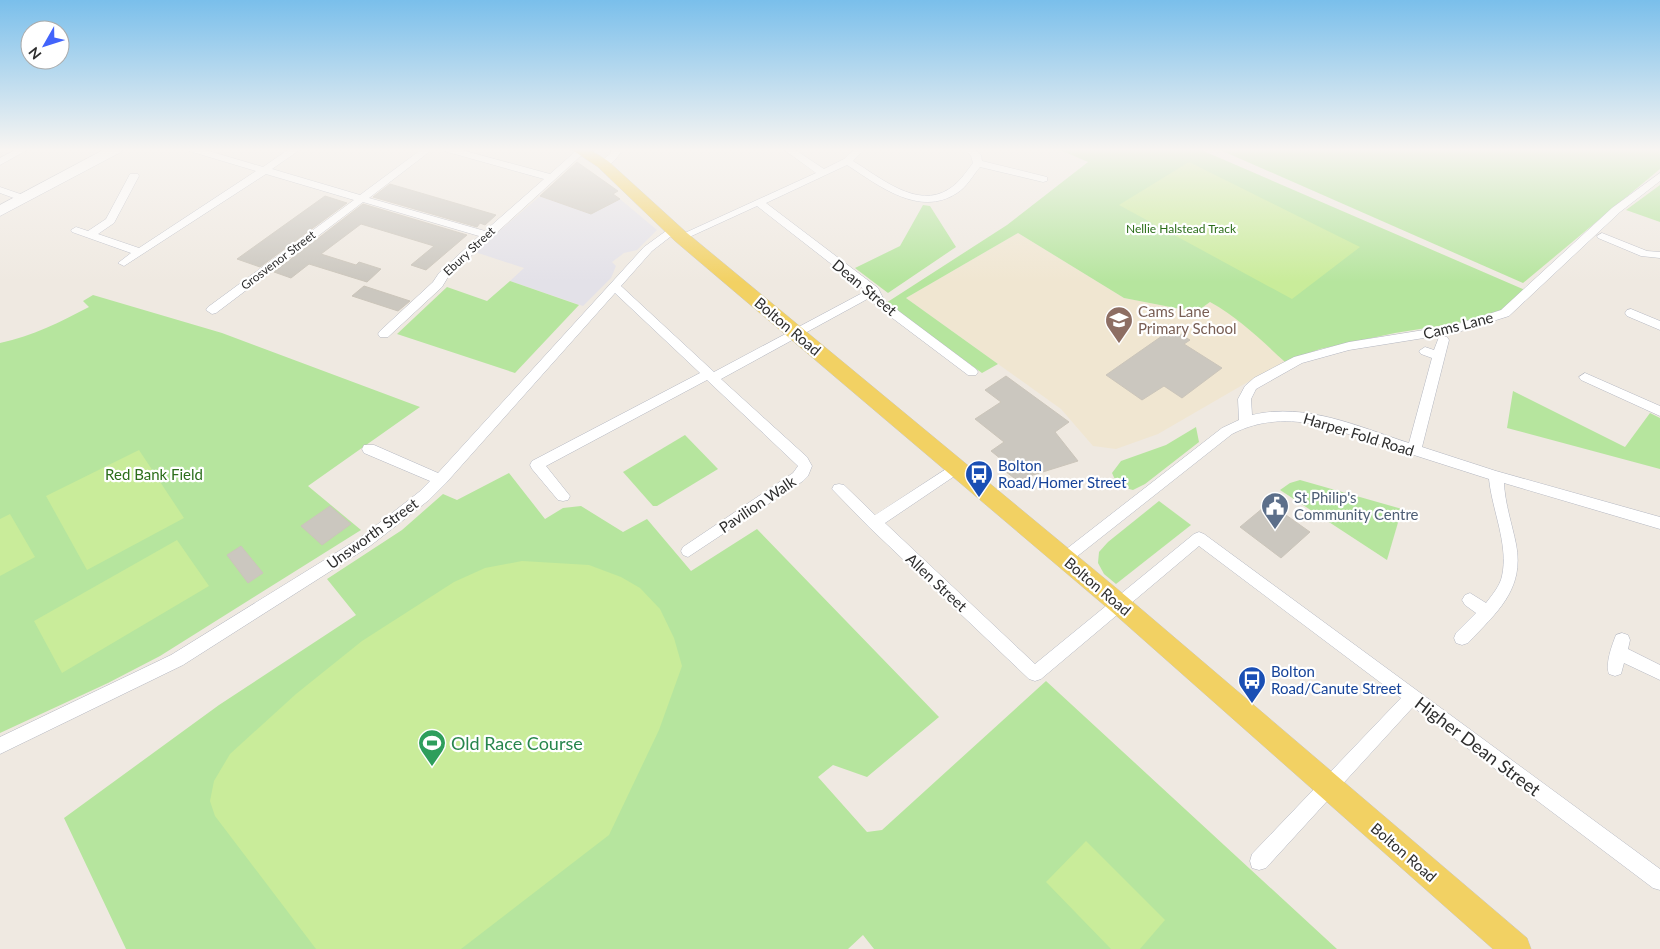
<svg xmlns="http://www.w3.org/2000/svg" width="1660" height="949" viewBox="0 0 1660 949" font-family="Lato,sans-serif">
  <rect width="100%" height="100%" fill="#efe9e1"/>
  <!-- industrial -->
  <path fill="#e3e1e8" d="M540,196l51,18 29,-15 37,31 -20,20 -13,3 -12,9 4,4 -5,12 -28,28 -73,-25 14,-13 -49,-16z"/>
  <!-- education -->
  <path fill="#f0e6d1" d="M1018,233l106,65 72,14 14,-10 20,11 17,13 38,36 -39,21 -88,51 -42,15 -23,-3 -32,-37 -155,-111z"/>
  <!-- green -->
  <g fill="#b6e59e">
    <path d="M1058,149h141l326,141 -22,21 -45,12 -63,10 -75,16 -35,13c-24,-22 -46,-44 -75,-60l-14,10 -72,-14 -106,-65 -112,65 92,66 -16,9 -96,-70 121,-78 81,-63z"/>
    <path d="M1218,149h442v20l-137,114z"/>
    <path d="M1660,185v37l-34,-12z"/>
    <path d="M923,205l7,1 26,41 -68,46 -33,-25 45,-22z"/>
    <path d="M510,281l69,24 -64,68 -118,-39 50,-47 40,14z"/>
    <path d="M93,295l129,38 198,74 -112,79 53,44 -201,126 -52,27 -108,50v-390c33,-7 60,-21 89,-36l-6,-6z"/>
    <path d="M1513,391l112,56 25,-34 10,5v51l-153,-41z"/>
    <path d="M1196,427l3,15 -54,42 -12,6 -15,-4 -6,-13 9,-12 45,-16z"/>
    <path d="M685,435l33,34 -61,37h-4l-30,-34z"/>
    <path d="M509,473l36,46 18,-11 18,-2 42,26 24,-13 44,52 66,-42 182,188 -72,60 -34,-12 -15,12 49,55 15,-2 164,-149 291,268h-463l-11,-14 -15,14h-722l-62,-131 155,-113 137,-90 -29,-36 75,-49 41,-36 14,6z"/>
    <path d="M1300,480l102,29 -15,51 -107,-70 10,-7z"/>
    <path d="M1159,501l32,24 -75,59 -12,-10 -6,-11 1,-11 9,-10z"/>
  </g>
  <!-- pitch -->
  <g fill="#c9ec9a">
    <path d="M1189,162l171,85 -68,52 -173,-94z"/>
    <path d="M139,450l45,68 -97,52 -41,-74z"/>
    <path d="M10,514l25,43 -35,19v-57z"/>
    <path d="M177,540l32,46 -147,87 -28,-52z"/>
    <path d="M522,561l67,4 32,12 19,11 20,21 14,29 8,28 -23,64 -50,105 -148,114h-145l-101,-133 -5,-15 4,-20 16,-27 66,-60 66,-53 92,-59 31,-14z"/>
    <path d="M1086,841l79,79 -25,29h-29l-65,-67z"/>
  </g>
  <!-- building -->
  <g fill="#cbc7bf" stroke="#cbc5ba">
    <path d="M577,162l41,29 -5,3 7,5 -29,15 -51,-18z"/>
    <path d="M390,184l106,31 -11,10 -5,-2 -3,4 -104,-30z"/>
    <path d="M325,196l22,7 -87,64 -23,-8z"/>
    <path d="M363,204l104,31 -41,35 -15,-5 23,-19 -73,-22 -40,30 35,11 3,-3 22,7 -14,13 -58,-18 -18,14 -17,-6z"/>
    <path d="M364,286l46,15 -12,10 -46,-15z"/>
    <path d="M1172,329l18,11 -6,4 38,24 -40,30 -18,-12 -22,14 -36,-25z"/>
    <path d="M1006,376l63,46 -14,10 23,29 -61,19 -11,-8 6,-4 -21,-17 13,-9 -29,-23 26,-17 -16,-12z"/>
    <path d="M1269,503l41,29 -29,26 -41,-31z"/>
    <path d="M330,506l21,18 -29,21 -21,-19z"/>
    <path d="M241,546l22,27 -15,10 -21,-28z"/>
  </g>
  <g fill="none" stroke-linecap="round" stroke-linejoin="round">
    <!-- minor casing -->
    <g stroke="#b4b7c1" stroke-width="1">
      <g id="minor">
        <path d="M17,149h12l-29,16v-7z"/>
        <path d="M187,149h15l61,18 26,-18h12l-29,20 88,26 62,-46h11l-64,49 116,33 59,-52 -100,-28 -2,-2h16l92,25 28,-25h6l2,2 -138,126 -6,10 -54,50h-8l-2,-3 2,-3 53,-49 6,-9 40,-37 -116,-34 -147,111 -4,1 -6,-4 2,-3 146,-107 -88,-26 -142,92 -6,-3 13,-10 -59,-21 -1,-2 5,-3 12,4 18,-12 24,-45h8l1,2 -25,47 -16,11 41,14 117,-77 -67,-20z"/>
        <path d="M612,149h10c-4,9 -12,19 -22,17v-4l10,-8z"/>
        <path d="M783,149h11l30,20 20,-10 10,-10h10l-11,12c27,16 64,49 96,28 10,-6 17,-17 24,-26l-2,-7 -6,-7h10l6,6 1,6 65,16v4l-4,1 -63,-15c-7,8 -13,20 -23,26 -38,25 -79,-8 -110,-28l-81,38 112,85 6,12 92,69 2,3 -2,3h-8l-93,-70 -4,-8 -150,82 86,78 5,9 -4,10 -5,5 -115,76 -5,-2 -2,-4 2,-4 110,-74 5,-7 -91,-86 -161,86 24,30 -2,4 -5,1 -5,-1 -26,-31 -2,-4 2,-4 168,-88 -85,-80 -169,190 -17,17 -59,46 -187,119 -183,89v-17l171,-82 189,-117 59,-46 11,-11 -66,-28 -2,-4 2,-4h10l64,28 206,-226 26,-19 4,-1 5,3 -27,21 -31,35 93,86 152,-81 -109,-85 -72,33h-8l-1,-2 140,-64z"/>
        <path d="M1660,173v8l-40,31 -111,104 -54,17 -106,17 -47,13 -46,26 -5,10 1,16c54,-13 107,12 157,28l23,-85 -11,-4 -2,-3 6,-4 9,3 5,-13h8l2,3 -27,107 74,24 164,46v12l-156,-46c1,21 8,41 12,61 9,46 -20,69 -48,99l-6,2 -6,-2 -2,-5 2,-5 20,-20 -11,-8 -3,-5 3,-5 5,-2 16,10c6,-8 14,-17 16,-27 7,-31 -10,-66 -13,-97l-169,-54c-31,-6 -59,-6 -88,9l-162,128 -5,2 -5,-2 -2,-4 2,-4 162,-126 17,-8 -1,-21 7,-13 9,-8 40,-21 55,-15 106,-17 46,-15 111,-102z"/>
        <path d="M0,187l26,9 1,2 -5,3 -22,-8z"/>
        <path d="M1602,233l45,18 13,1v6l-19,-2 -43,-18 -1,-2z"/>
        <path d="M1631,309l29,12v9l-33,-14 -2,-3 2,-3z"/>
        <path d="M1585,373l75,33v10l-79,-36 -2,-3z"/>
        <path d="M957,462l5,1 2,4 -2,4 -77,52 150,141 159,-130 5,-2 5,2 456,335v21l-7,-2 -240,-181 -147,161 -7,2 -7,-2 -2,-7 2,-7 149,-156 -202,-152 -158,133 -6,2 -6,-2 -160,-152 -37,-38 2,-4 5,-1 5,1 31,30z"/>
        <path d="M1622,633l6,2 2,5 -2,9 32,16v15l-36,-17 -3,11 -6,2 -6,-2c-4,-10 3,-29 7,-39z"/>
      </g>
    </g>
    <!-- secondary casing -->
    <g stroke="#b4b7c1" stroke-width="1">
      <path id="secondary" d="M105,149h18l-2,3 -121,64v-11z"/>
    </g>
    <!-- primary casing -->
    <g stroke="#c9c9c9" stroke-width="1">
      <path id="primary" d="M571,149h18l19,12 79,72 440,364 400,341 4,11h-38l-382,-338 -436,-370 -77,-74z"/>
    </g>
    <!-- minor -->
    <use href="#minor" fill="#fff" fill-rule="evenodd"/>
    <!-- secondary -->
    <use href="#secondary" fill="#fff" fill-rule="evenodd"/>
    <!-- primary -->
    <use href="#primary" fill="#f2d163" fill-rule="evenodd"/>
  </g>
  <!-- sky -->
  <linearGradient id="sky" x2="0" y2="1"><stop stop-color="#7abfeb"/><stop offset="0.53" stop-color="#f8f5f2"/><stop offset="1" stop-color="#f8f5f2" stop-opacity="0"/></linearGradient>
  <rect width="1660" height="282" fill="url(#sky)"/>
  <!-- icons -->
  <defs>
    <g id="school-pin" transform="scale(1.4375)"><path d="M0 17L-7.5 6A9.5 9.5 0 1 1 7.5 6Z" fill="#8d6e63" stroke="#fff"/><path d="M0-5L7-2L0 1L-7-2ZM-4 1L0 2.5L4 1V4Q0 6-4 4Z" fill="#fff"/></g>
    <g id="bus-pin" transform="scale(1.4375)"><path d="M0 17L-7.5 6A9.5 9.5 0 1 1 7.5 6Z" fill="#1a4fb4" stroke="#fff"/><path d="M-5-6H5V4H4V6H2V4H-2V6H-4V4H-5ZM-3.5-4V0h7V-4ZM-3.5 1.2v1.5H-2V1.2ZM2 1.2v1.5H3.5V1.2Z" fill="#fff"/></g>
    <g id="civic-pin" transform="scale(1.4375)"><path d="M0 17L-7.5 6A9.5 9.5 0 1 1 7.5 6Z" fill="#5c6f8a" stroke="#fff"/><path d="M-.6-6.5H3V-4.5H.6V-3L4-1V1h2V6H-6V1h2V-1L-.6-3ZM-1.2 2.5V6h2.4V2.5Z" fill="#fff"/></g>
    <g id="stadium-pin" transform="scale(1.4375)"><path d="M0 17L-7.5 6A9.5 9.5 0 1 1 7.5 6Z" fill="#2e9e5b" stroke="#fff"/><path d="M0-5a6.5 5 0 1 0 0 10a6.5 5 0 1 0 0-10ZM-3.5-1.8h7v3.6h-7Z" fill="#fff"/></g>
  </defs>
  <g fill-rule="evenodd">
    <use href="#school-pin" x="1119" y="320"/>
    <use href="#bus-pin" x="979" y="474"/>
    <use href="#civic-pin" x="1275" y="506"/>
    <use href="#bus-pin" x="1252" y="680"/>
    <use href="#stadium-pin" x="432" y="743"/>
  </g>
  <g text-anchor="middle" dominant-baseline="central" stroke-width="4.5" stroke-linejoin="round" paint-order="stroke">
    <!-- far-park labels -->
    <g font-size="12" fill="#2c6e1b" stroke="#fff">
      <text x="1181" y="228">Nellie Halstead Track</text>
    </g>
    <!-- far-street labels -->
    <g font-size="12" fill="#2e2e2e" stroke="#fff">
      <text transform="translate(469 251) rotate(-43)">Ebury Street</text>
      <text transform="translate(278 260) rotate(-37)">Grosvenor Street</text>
    </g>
    <!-- street labels -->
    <g font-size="15" fill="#2e2e2e" stroke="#fff">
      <text transform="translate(865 287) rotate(40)">Dean Street</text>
      <text transform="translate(1458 325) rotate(-14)">Cams Lane</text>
      <text transform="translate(788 326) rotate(40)">Bolton Road</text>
      <text transform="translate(1359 434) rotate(17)">Harper Fold Road</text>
      <text transform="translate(757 504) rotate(-34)">Pavilion Walk</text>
      <text transform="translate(372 533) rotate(-36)">Unsworth Street</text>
      <text transform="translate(937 582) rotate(43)">Allen Street</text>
      <text transform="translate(1098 586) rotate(40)">Bolton Road</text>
      <text transform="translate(1404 852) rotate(41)">Bolton Road</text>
    </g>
    <!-- education labels -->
    <g font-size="15" fill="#785e54" stroke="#fff" text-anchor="start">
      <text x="1138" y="311">Cams Lane<tspan x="1138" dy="17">Primary School</tspan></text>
    </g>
    <!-- transit labels -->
    <g font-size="15" fill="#164399" stroke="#fff" text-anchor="start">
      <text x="998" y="465">Bolton<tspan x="998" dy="17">Road/Homer Street</tspan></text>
      <text x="1271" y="671">Bolton<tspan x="1271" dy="17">Road/Canute Street</tspan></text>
    </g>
    <!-- park labels -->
    <g font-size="15" fill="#2c6e1b" stroke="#fff">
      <text x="154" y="474">Red Bank Field</text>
    </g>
    <!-- service labels -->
    <g font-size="15" fill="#4e5e75" stroke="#fff" text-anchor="start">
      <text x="1294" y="497">St Philip's<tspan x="1294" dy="17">Community Centre</tspan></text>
    </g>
    <!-- near-leisure labels -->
    <g font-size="18" fill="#27864d" stroke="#fff" text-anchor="start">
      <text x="451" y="743">Old Race Course</text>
    </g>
    <!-- near-street labels -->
    <g font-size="18" fill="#2e2e2e" stroke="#fff">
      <text transform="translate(1478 746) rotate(37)">Higher Dean Street</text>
    </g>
  </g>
  <!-- north arrow -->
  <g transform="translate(45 45) rotate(231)"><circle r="24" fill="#ffffff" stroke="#ababab"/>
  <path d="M0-4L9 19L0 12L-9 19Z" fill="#4264fb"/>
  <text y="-8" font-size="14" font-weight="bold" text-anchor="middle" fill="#2e2e2e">N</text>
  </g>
</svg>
